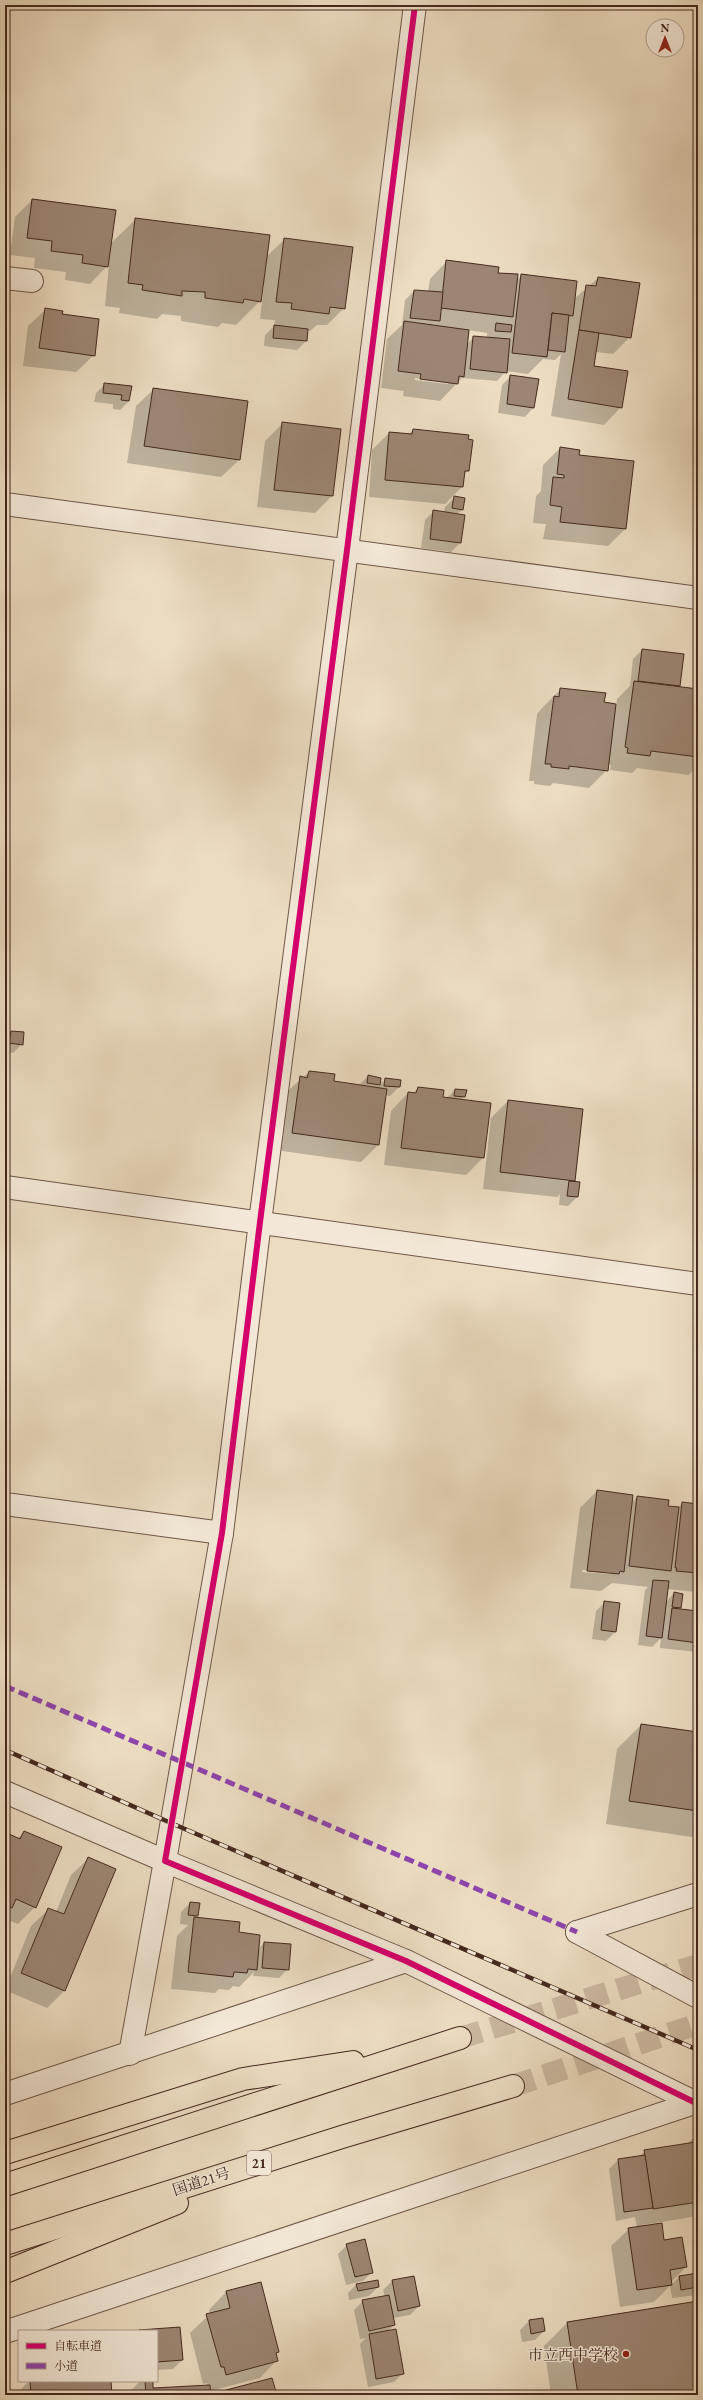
<svg xmlns="http://www.w3.org/2000/svg" width="703" height="2400" viewBox="0 0 703 2400" font-family="'EB Garamond','Noto Serif JP',serif">
  <rect width="100%" height="100%" fill="#ecdcc1"/>
  <filter id="stains"><feTurbulence type="fractalNoise" baseFrequency=".005" numOctaves="4"/><feColorMatrix values="0 0 0 0 .2 0 0 0 0 .09 0 0 0 0 .02 0 0 0 .5 -.17"/></filter>
  <radialGradient id="worn" r=".72"><stop offset=".6" stop-color="#630" stop-opacity="0"/><stop offset="1" stop-color="#630" stop-opacity=".3"/></radialGradient>
  <!-- shadow -->
  <g fill="#0003" fill-rule="evenodd">
    <path d="M32,200l78,44 26,-25 129,39 20,-19 59,69 -17,17h-10l-7,6h-3l-1,10 -9,9 -33,-4 1,-11 9,-9 1,-6 -15,-1 4,-34h-2l-2,16 -24,24 -14,-2 -4,4 -37,-6v-5l-19,-2 -5,5 -38,-6 1,-5 -15,-2 4,-42 -19,20 -25,-4 1,-8 -32,-4 1,-10 -25,-3 5,-38z"/>
    <path d="M447,261l50,12 19,8 5,-5 53,23 24,-21 32,59 -17,17 -17,-2 -3,15 28,40 -17,18 -53,-9 10,-62 -6,6 -12,-1 -15,15 -22,-3 -9,10 -35,-3 -22,23 -37,-5 1,-5 -23,-3 6,-49 15,-14 3,-25 9,-9 14,1 2,-13zM468,330l19,3v5l-13,-1 -8,8zM415,378l33,4v2l-33,-4z"/>
    <path d="M46,309l15,6 33,40 -18,17 -53,-6 5,-40z"/>
    <path d="M511,376l22,32 -8,9 -27,-4 4,-28z"/>
    <path d="M105,384l25,3 -1,14 -9,9 -7,-1v-5l-19,-2 2,-9z"/>
    <path d="M154,389l93,13 -8,58 -18,17 -94,-14 9,-57z"/>
    <path d="M282,424l58,6 -8,66 -17,17 -58,-6 8,-66z"/>
    <path d="M413,430l55,40 -5,5 -1,12 -17,17 -76,-7 3,-47 17,-17 19,2z"/>
    <path d="M560,448l18,8 47,73 -17,17 -65,-7 3,-15 -13,-1 3,-27 5,-5 2,-26z"/>
    <path d="M454,498l8,12 -5,4 7,1 -4,28 -9,9 -30,-4 4,-28 9,-9 10,2 1,-6z"/>
    <path d="M642,650l41,5 -4,32 19,3v75l-9,10 -52,-7 -5,5 -22,-3 1,-5 -4,-1v6l-18,18 -36,-5 -3,3 -16,-2v-3h-5l8,-67 6,-7 18,-18 42,14 13,2 1,-6 13,-13 3,-27z"/>
    <path d="M11,1032l11,12 -9,9 -8,-1v-14z"/>
    <path d="M309,1072l24,10 26,3 9,-9 12,2 -1,8 7,-7 13,8 -9,9 -5,-1 -7,50 -17,17 -86,-12 8,-55z"/>
    <path d="M418,1088l24,10h5l8,-8 10,6 -4,4 22,58 -17,17 -82,-10 7,-54 17,-18 4,1z"/>
    <path d="M508,1101l66,79 -2,3 5,14 -9,9 -9,-1 1,-11 -3,3 -74,-8 8,-71z"/>
    <path d="M597,1491l35,11 5,-5 29,10 11,1 6,-5 15,2v84l-3,3 -28,-3 -1,13 8,-9 6,14 -2,3 20,2v40l-38,-4 1,-10 -9,9 -14,-2 7,-55 3,-3 -36,-4 -11,8 -31,-3 10,-80zM582,1570l27,2v2l-27,-2z"/>
    <path d="M605,1602l10,30 -9,9 -14,-2 4,-28z"/>
    <path d="M641,1725l57,8v105l-92,-14 11,-75z"/>
    <path d="M24,1832l11,75 -17,17 -13,-5v-86l12,6z"/>
    <path d="M89,1858l26,12 -51,121 -17,17 -42,-18 26,-64 18,-17 7,3 15,-37z"/>
    <path d="M190,1903l8,13 -3,2 43,15 20,16 6,-6 24,26 -9,9 -26,-2 1,-4 -15,15 -6,-1 -4,4 -10,-1 -4,4 -44,-4 6,-53 11,-11 -8,-1 1,-12z"/>
    <path d="M695,2136h3v80l-55,9 21,16 22,26 -15,15v3l8,-8 19,-3v21l-26,3 -2,-12 -16,16 -34,5 -9,-61 18,-17 8,-2 -2,-10 -19,4 -7,-52 9,-9 21,-3 6,-6 42,-7z"/>
    <path d="M347,2245l25,27 -9,9 -17,4 -8,-31z"/>
    <path d="M413,2277l6,29 -9,9 -17,3 1,7 -6,6 15,42 -9,9 -26,5 -8,-43 6,-6 -6,1 -6,-29 9,-9 22,-4 -2,-7 9,-9z"/>
    <path d="M357,2284l21,3 -9,9 -20,4 -1,-7z"/>
    <path d="M226,2292l52,60 -3,3 2,5 -17,18 -50,13v4h-83l13,-14h12v9l55,-4v-3l-4,1 -13,-51 20,-19 -1,-4z"/>
    <path d="M698,2302v93h-147l-7,-49 24,-24z"/>
    <path d="M543,2319l1,12 -9,9 -13,2 -2,-12 9,-9z"/>
    <path d="M179,2328l3,32 -9,9 -16,1v-39h-18z"/>
    <path d="M29,2381h81l1,14h-96z"/>
    <path d="M227,2391l49,4h-53z"/>
  </g>
  <!-- building -->
  <g fill="#9c8673" stroke="#45291e">
    <path d="M32,199l84,11 -8,57 -26,-4 1,-8 -32,-4 1,-10 -25,-3z"/>
    <path d="M135,218l135,17 -9,67 -17,-3 -1,4 -38,-5v-6l-23,-1v5l-40,-6 1,-5 -15,-2z"/>
    <path d="M284,238l69,9 -8,62 -15,-2 -1,7 -38,-5 1,-6 -16,-1z"/>
    <path d="M446,260l53,7 -1,6 20,1 -5,43 -72,-9z"/>
    <path d="M521,274l56,7 -4,35 -21,-3 -5,44 -35,-4z"/>
    <path d="M598,277l42,6 -9,55 -52,-8 7,-45 10,1z"/>
    <path d="M414,290l29,2 -3,29 -30,-3z"/>
    <path d="M45,308l18,3 -1,3 37,5 -4,37 -56,-8z"/>
    <path d="M552,313l17,2 -4,37 -17,-2z"/>
    <path d="M404,321l65,9 -5,47 -5,-1 -1,8 -38,-5 1,-5 -23,-3z"/>
    <path d="M496,323l16,2 -1,7 -16,-1z"/>
    <path d="M274,325l34,4 -1,12 -34,-3z"/>
    <path d="M579,330l20,3 -5,33 34,5 -6,37 -54,-9z"/>
    <path d="M473,336l37,3 -3,34 -37,-4z"/>
    <path d="M510,375l29,4 -5,29 -27,-4z"/>
    <path d="M104,383l28,3 -3,15 -8,-1 1,-5 -19,-2z"/>
    <path d="M153,388l95,13 -8,59 -96,-14z"/>
    <path d="M282,422l59,7 -8,67 -59,-6z"/>
    <path d="M413,429l56,6 -1,4 5,1 -4,31h-4l-2,16 -78,-7 4,-48 23,2z"/>
    <path d="M560,447l20,3 -1,5 55,6 -8,68 -66,-7 2,-15 -12,-2 3,-28 11,1v-3l-7,-1z"/>
    <path d="M454,496l11,2 -2,12 -11,-2z"/>
    <path d="M433,510l32,5 -4,28 -31,-4z"/>
    <path d="M642,649l42,5 -4,32 -42,-5z"/>
    <path d="M634,681l64,8v68l-47,-6 -1,5 -23,-3 1,-5 -3,-1z"/>
    <path d="M560,688l46,5 -2,9 12,2 -8,67 -39,-5v3l-18,-2v-3h-6l9,-68 5,1z"/>
    <path d="M11,1031l13,1 -1,13 -14,-2z"/>
    <path d="M309,1071l26,3 -1,7 53,8 -8,56 -87,-12 8,-57 7,2z"/>
    <path d="M368,1075l13,3 -1,7 -13,-2z"/>
    <path d="M385,1078l16,2 -1,7 -16,-1z"/>
    <path d="M418,1087l26,3 -1,7 48,6 -7,55 -83,-10 7,-56 8,1z"/>
    <path d="M455,1089l12,1 -2,7 -11,-1z"/>
    <path d="M508,1100l75,9 -8,72 -75,-9z"/>
    <path d="M569,1181l11,1 -2,15 -11,-1z"/>
    <path d="M597,1490l36,5 -9,77 -4,-1 -1,3 -32,-3z"/>
    <path d="M637,1496l32,4 -1,6 11,1 -8,64 -42,-5z"/>
    <path d="M682,1502l16,2v69l-22,-2 1,-3h-2z"/>
    <path d="M653,1580l16,1 -7,57 -16,-2z"/>
    <path d="M674,1592l9,2 -2,14 -9,-1z"/>
    <path d="M604,1601l16,2 -4,29 -15,-2z"/>
    <path d="M672,1608l26,3v32l-30,-4z"/>
    <path d="M641,1724l57,8v79l-69,-10z"/>
    <path d="M24,1831l38,16 -26,61 -20,-9 -4,9 -7,-2v-74l15,7z"/>
    <path d="M88,1857l28,12 -51,122 -44,-18 27,-65 16,6z"/>
    <path d="M190,1902l10,1 -2,13 -10,-1z"/>
    <path d="M194,1917l46,5 -1,10 21,3 -3,35 -9,-1 -1,4 -13,-1 -1,5 -45,-5z"/>
    <path d="M264,1942l27,2 -2,26 -27,-2z"/>
    <path d="M698,2135v67l-45,7 -9,-59 52,-8 -1,-6z"/>
    <path d="M645,2155l8,53 -29,4 -6,-53z"/>
    <path d="M662,2223l2,17 18,-3 5,30 -17,3 2,15 -35,5 -9,-62z"/>
    <path d="M365,2239l8,34 -18,4 -9,-33z"/>
    <path d="M698,2273v14l-17,3 -2,-14z"/>
    <path d="M414,2276l6,30 -22,5 -6,-31z"/>
    <path d="M378,2280l1,7 -21,4 -2,-7z"/>
    <path d="M261,2282l18,70 -3,1 2,8 -52,14 -2,-8h-3l-15,-53 24,-6 -4,-17z"/>
    <path d="M389,2295l6,30 -26,6 -7,-31z"/>
    <path d="M698,2301v94h-120l-11,-73z"/>
    <path d="M543,2318l2,13 -14,3 -2,-14z"/>
    <path d="M180,2327l3,33 -26,2v-31l-18,-1z"/>
    <path d="M396,2329l8,45 -28,5 -7,-45z"/>
    <path d="M272,2378l5,17h-49l-2,-5z"/>
    <path d="M30,2381h81l1,14h-81z"/>
    <path d="M145,2381h8v7l57,-3 1,10h-65z"/>
  </g>
  <g fill="none" stroke-linecap="round" stroke-linejoin="round">
    <!-- highway-tunnel -->
    <g stroke="#cbb8a0" stroke-width="22" stroke-dasharray="22 11" stroke-linecap="butt">
      <path d="M460,2038l238,-73"/>
      <path d="M513,2086l185,-62"/>
    </g>
    <!-- minor casing -->
    <g stroke="#6f5647" stroke-width="24">
      <g id="minor">
        <path d="M415,5l-68,545 -87,672 -38,311 -57,328 241,100 292,143"/>
        <path d="M5,278l27,3"/>
        <path d="M5,504l693,94"/>
        <path d="M5,1187l693,97"/>
        <path d="M5,1504l217,29"/>
        <path d="M5,1792l160,69 -35,193"/>
        <path d="M577,1932l121,65"/>
        <path d="M577,1932l121,-38"/>
        <path d="M5,2094l401,-133"/>
        <path d="M5,2332l689,-229"/>
      </g>
    </g>
    <!-- highway casing -->
    <g stroke="#45291e" stroke-width="24">
      <g id="highway">
        <path d="M5,2153l238,-74 110,-17"/>
        <path d="M5,2185l455,-147"/>
        <path d="M5,2244l340,-108 168,-50"/>
        <path d="M5,2272l172,-69"/>
      </g>
    </g>
    <!-- minor -->
    <use href="#minor" stroke="#f3e8d7" stroke-width="22"/>
    <!-- highway -->
    <use href="#highway" stroke="#ecdcc1" stroke-width="22"/>
    <!-- rail casing -->
    <g stroke="#45291e" stroke-width="4.5">
      <path id="rail" d="M5,1750l166,73 527,227"/>
    </g>
    <!-- rail -->
    <use href="#rail" stroke="#f3e8d7" stroke-width="3" stroke-dasharray="9" stroke-linecap="butt"/>
    <!-- quiet -->
    <path stroke="#8e44ad" stroke-width="5" stroke-dasharray="10 5" stroke-linecap="butt" d="M5,1686l572,246"/>
    <!-- cycleway casing -->
    <g stroke="#f3e8d7" stroke-width="8">
      <path id="cycleway" d="M415,5l-68,545 -87,672 -38,311 -57,328 241,100 292,143"/>
    </g>
    <!-- cycleway -->
    <use href="#cycleway" stroke="#d6006c" stroke-width="6"/>
  </g>
  <!-- markers -->
  <circle fill="#8f2418" stroke="#f3e8d7" stroke-width="1.5" cx="626" cy="2354" r="4"/>
  <g text-anchor="middle" dominant-baseline="central" stroke-width="3" stroke-linejoin="round" paint-order="stroke">
    <!-- shield labels -->
    <rect fill="#f3e8d7" stroke="#796256" stroke-width="1" x="247" y="2151" width="24" height="24" rx="3"/>
    <g font-size="14" font-weight="bold" fill="#45291e">
      <text x="259" y="2163">21</text>
    </g>
    <!-- street labels -->
    <g font-size="15" fill="#45291e" stroke="#f3e8d7">
      <text transform="translate(201 2181) rotate(-18)">国道21号</text>
    </g>
    <!-- poi labels -->
    <g font-size="15" fill="#45291e" stroke="#f3e8d7" text-anchor="end">
      <text x="618" y="2354">市立西中学校</text>
    </g>
  </g>
  <!-- margin -->
  <rect width="703" height="2400" fill="none" stroke="#ecdcc1" stroke-width="20"/>
  <rect x="6" y="6" width="691" height="2388" fill="none" stroke="#45291e" stroke-width="2"/>
  <rect x="10" y="10" width="683" height="2380" fill="none" stroke="#45291e"/>
  <!-- legend -->
  <rect x="18" y="2330" width="140" height="52" fill="#f3e8d7" stroke="#ad9c8d"/>
  <rect x="26" y="2343" width="20" height="6" fill="#d6006c" stroke="#ad9c8d"/>
  <text x="54" y="2350" font-size="12" fill="#45291e">自転車道</text>
  <rect x="26" y="2363" width="20" height="6" fill="#8e44ad" stroke="#ad9c8d"/>
  <text x="54" y="2370" font-size="12" fill="#45291e">小道</text>
  <!-- north arrow -->
  <g transform="translate(665 38)"><circle r="19" fill="#f3e8d7" stroke="#ad9c8d"/>
  <path d="M0-3L7 15L0 10L-7 15Z" fill="#8f2418"/>
  <text y="-6" font-size="11" font-weight="bold" text-anchor="middle" fill="#45291e">N</text>
  </g>
  <rect width="100%" height="100%" filter="url(#stains)"/>
  <rect width="100%" height="100%" fill="url(#worn)"/>
</svg>
